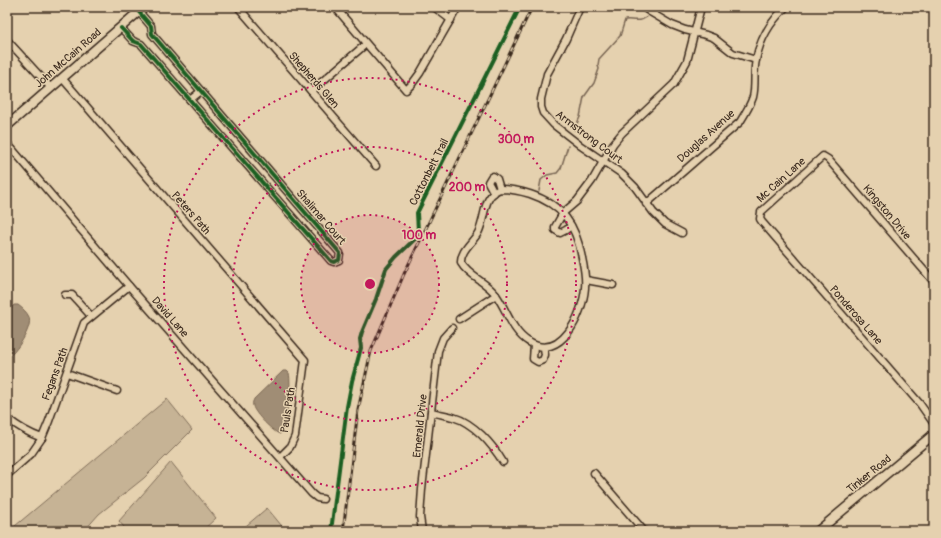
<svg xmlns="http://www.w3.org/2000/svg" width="941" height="538" viewBox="0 0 941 538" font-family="Pangolin,sans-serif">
  <rect width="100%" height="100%" fill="#e5d1af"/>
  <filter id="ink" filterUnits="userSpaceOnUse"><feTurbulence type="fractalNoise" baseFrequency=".025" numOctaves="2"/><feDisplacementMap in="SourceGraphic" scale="8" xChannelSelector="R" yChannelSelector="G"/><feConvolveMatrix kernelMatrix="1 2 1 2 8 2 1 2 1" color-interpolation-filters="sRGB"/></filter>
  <g filter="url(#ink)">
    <!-- green -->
    <g fill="#c6b395" stroke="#806e5a">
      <path d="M167,399l25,31 -48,48 -45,36 -15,17h-75z"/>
      <path d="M171,462l45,56 -14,13h-75l-8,-10z"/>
      <path d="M267,508l19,23h-46z"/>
    </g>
    <!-- water -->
    <g fill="#a08d74" stroke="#786552">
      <path d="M14,305h4c4,3 9,7 11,12 4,10 -13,36 -22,41v-45z"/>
      <path d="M283,371h4l2,2c3,11 -2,52 -9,61 -6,-1 -26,-21 -27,-28 -1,-4 0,-4 1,-7z"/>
    </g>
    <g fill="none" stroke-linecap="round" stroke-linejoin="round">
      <!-- stream -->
      <g stroke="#786552" stroke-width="1.5">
        <path d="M574,130l6,-13 4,-20 10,-14 5,-14 -1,-4 1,-6 21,-23 5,-16c11,-1 13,3 22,-3"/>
        <path d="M539,191l2,-11 6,-5 10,-2 4,-5 7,-22"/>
      </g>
      <!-- minor casing -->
      <g stroke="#3b2a1e" stroke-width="9">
        <g id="minor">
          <path d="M238,7l138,159"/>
          <path d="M335,7l71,83 6,-6 8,-11 38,-66"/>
          <path d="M434,7l17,13"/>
          <path d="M580,7l-14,32 -19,35 -6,25v8l2,6 11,12 27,21 41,28 13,13 18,25 12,12 17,9"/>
          <path d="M643,7l7,5 22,13 13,5 21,5 8,3 19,15 23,7"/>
          <path d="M121,28l12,13 8,3 190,217 3,1 5,-2 1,-7 -176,-205 -12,-14 -1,-8 -12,-14"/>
          <path d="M7,40l44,48"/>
          <path d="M62,78l243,282 -10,76 -5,11 -10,10"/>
          <path d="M311,91l55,-47"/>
          <path d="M190,100l11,-9"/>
          <path d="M7,143l122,143 183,208 5,4 6,1"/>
          <path d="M500,189c11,0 20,2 30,5 33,11 46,31 52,64 2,9 4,20 3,30 -2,26 -24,74 -56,54 -17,-10 -22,-32 -33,-47 -9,-13 -27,-18 -35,-32 -1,-12 12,-21 17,-30 8,-15 4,-37 22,-44z"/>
          <path d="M494,193l-6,-11 3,-5 2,-1 4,3 3,10"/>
          <path d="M646,204l94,-82c5,-8 10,-16 13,-25 3,-12 0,-25 3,-37 4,-22 14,-38 30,-53"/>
          <path d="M571,226l-5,4 -6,3 -5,-3v-3l8,-14 14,-12 15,-20 21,-37 9,-11 52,-49 13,-23 14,-54"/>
          <path d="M586,280l27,5"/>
          <path d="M934,282l-106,-123 -5,-3 -62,56 -1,7 2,3 158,182 14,20"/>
          <path d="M65,295h7l19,21"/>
          <path d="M459,319l37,-24"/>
          <path d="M534,345l-1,14 5,3 5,-2 2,-5 -1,-7"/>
          <path d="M67,373l50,18"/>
          <path d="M431,412c7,2 15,3 22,5 21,6 39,27 50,45"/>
          <path d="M7,418c11,9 21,15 35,20"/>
          <path d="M594,473l50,58"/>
          <path d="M7,475l24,-21 11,-16 7,-17 35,-98 45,-37"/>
          <path d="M422,531l-2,-14 2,-28 16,-138 5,-13 9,-10"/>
        </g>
      </g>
      <!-- major casing -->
      <g stroke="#3b2a1e" stroke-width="11">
        <g id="major">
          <path d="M7,126l137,-119"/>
          <path d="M818,531l116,-97"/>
        </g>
      </g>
      <!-- minor -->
      <use href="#minor" stroke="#e5d1af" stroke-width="6"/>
      <!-- major -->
      <use href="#major" stroke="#e5d1af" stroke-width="8"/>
      <!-- rail casing -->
      <g stroke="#3b2a1e" stroke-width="3">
        <path id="rail" d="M343,531l15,-121 13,-59 33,-77 128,-267"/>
      </g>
      <!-- rail -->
      <use href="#rail" stroke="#e5d1af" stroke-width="1.5" stroke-dasharray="4.5" stroke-linecap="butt"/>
      <!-- cycleway casing -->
      <g stroke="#e5d1af" stroke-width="6">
        <g id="cycleway">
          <path d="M121,28l12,13 8,3 190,217 3,1 5,-2 1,-7 -176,-205 -12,-14 -1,-8 -12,-14"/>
          <path d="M331,531l16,-124 5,-26 9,-33 -1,-9 2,-7 14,-33 10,-30 10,-12 20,-19 2,-7 -1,-18 103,-206"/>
        </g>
      </g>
      <!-- cycleway -->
      <use href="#cycleway" stroke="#1b5e20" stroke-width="4"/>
    </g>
  </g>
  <!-- distance rings -->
  <circle cx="370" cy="284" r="69" fill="#c2185b" fill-opacity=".12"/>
  <g fill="none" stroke="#c2185b" stroke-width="2" stroke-dasharray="2 4">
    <circle cx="370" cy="284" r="69"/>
    <circle cx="370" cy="284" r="137"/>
    <circle cx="370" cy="284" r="206"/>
  </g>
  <g text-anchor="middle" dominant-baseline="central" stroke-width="3" stroke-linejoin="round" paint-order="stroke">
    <!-- street labels -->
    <g font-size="11" fill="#3b2a1e" stroke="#e5d1af">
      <text transform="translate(68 58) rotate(-41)">John McCain Road</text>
      <text transform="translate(314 80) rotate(49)">Shepherds Glen</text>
      <text transform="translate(706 136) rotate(-42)">Douglas Avenue</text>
      <text transform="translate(589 137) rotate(37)">Armstrong Court</text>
      <text transform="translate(429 172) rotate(-63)">Cottonbelt Trail</text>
      <text transform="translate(781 180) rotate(-42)">Mc Cain Lane</text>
      <text transform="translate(887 212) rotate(50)">Kingston Drive</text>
      <text transform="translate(191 213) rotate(49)">Peters Path</text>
      <text transform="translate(321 217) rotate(49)">Shalimar Court</text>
      <text transform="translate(856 315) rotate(49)">Ponderosa Lane</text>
      <text transform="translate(170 317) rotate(49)">David Lane</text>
      <text transform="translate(55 374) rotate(-70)">Fegans Path</text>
      <text transform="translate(288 410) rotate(-81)">Pauls Path</text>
      <text transform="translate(420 426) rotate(-84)">Emerald Drive</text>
      <text transform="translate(869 474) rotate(-39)">Tinker Road</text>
    </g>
  </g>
  <circle cx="370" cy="284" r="6" fill="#c2185b" stroke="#e5d1af" stroke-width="2"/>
  <g font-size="12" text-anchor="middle" font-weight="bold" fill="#c2185b" stroke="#e5d1af" stroke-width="3" stroke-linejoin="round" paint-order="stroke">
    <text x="516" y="143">300 m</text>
    <text x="467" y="191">200 m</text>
    <text x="419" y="239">100 m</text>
  </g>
  <!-- margin -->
  <rect width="941" height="538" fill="none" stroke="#e5d1af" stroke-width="24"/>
  <rect x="12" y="12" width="917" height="514" fill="none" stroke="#3b2a1e" stroke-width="1.5" filter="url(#ink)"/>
</svg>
